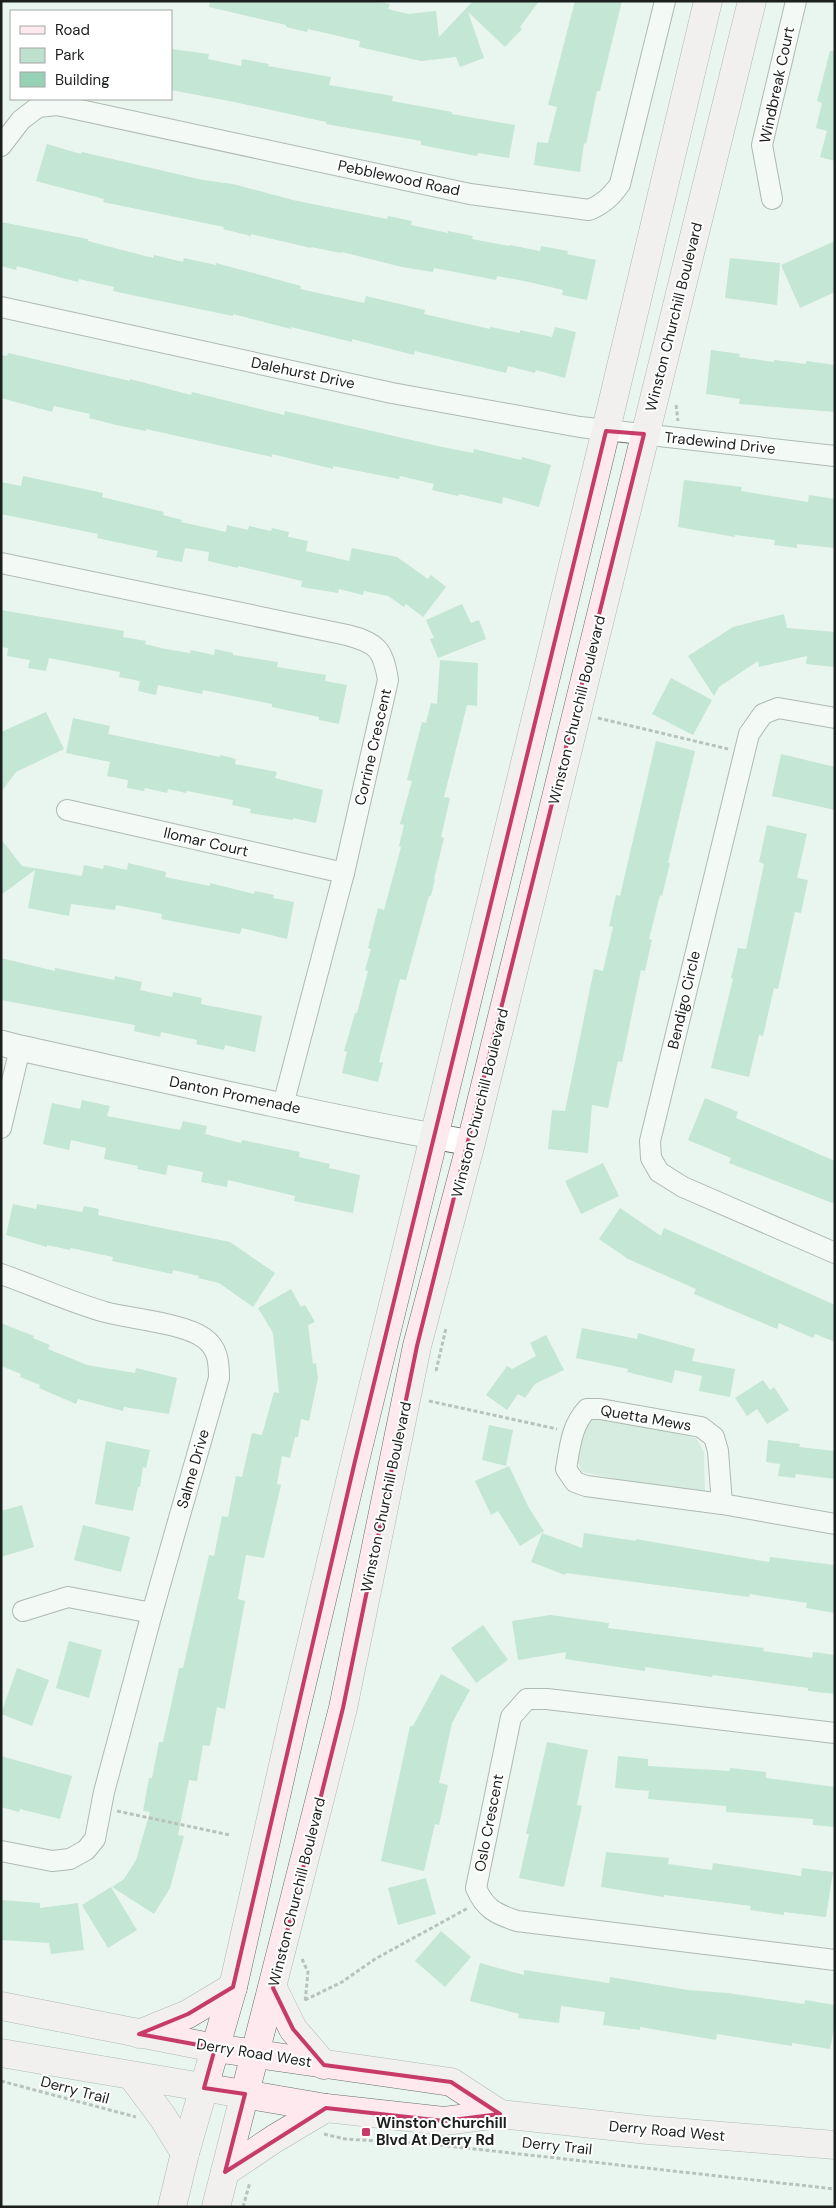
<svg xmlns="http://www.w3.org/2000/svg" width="836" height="2208" viewBox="0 0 836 2208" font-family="'DM Sans',sans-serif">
  <rect width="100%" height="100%" fill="#e9f5ef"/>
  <!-- green -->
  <path fill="#bee0ce" d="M598,1416l98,22 8,14 1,45 -123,-25 -7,-16 11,-35z"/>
  <!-- building -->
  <g fill="#98d2b6">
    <path d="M210,1h166l14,3 -2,5 20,5 28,-3 3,26 34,-36h66l-19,26 2,2 -17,18 -37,-35 16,46 -24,9 -4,-10 -35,4 -40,-9 -22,-5 1,-6 -52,-12 -1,3 -21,-5v-2l-77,-18z"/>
    <path d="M575,1h47l-22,90h-3l-11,53 -2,-1 -4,29 -46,-7 3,-23 11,1 9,-36 -9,-2z"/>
    <path d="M171,49l38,5 -1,5 33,7 1,-7 27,5 -1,2 63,11 -2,8 64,11 -1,5 60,11v2l63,11 -6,33 -31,-5 -1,3 -56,-11v-4l-95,-17v-2l-92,-20 -63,-12z"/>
    <path d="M830,51h5v110l-15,-4 7,-26 -11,-3 6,-25 -5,-2z"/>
    <path d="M47,144l34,10 1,-2 121,28 30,4 60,16 94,19 1,-3 24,5 -1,4 37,8v-2l25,5 -1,3 37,7 1,-1 30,6 1,-5 27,5 -1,3 29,6 -9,40 -25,-5 1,-5 -34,-8 -32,-6 -1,4 -62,-12 -1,4 -31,-5 -60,-15 -1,1 -30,-6v1l-60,-14v2l-28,-7 1,-2 -121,-25 1,-3 -68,-18z"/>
    <path d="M1,222l87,17v2l65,17 1,-3 29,7 1,-4 32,7v-2l85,23 -1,3 64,14 2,-7 59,14 -1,4 66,15v-2l30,6v-3l32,7 3,-10 21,5 -11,46 -29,-8 -1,3 -27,-7 -2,7 -91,-22 -1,4 -62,-16v3l-61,-15v2l-58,-15v2l-92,-19 -28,-6 1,-4 -35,-8 -1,3 -61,-16 -1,4 -15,-4z"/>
    <path d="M835,241v51l-35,16 -19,-43z"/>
    <path d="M730,258l50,5 -3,42 -52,-7z"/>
    <path d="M711,350l29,4 -1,3 35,5v-2l32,4v-3l29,4v47l-96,-8 1,-5 -34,-5z"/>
    <path d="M8,353l122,28v-2l61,16 1,-3 92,23 1,-4 157,36 31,6 1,-4 47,11 1,-3 29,8 -12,42 -36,-10 -1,7 -43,-10 -1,2 -26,-6 2,-6 -34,-8 -1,3 -66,-13v3l-61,-15v3l-126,-28v2l-30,-6 -27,-7 1,-4 -36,-8 -2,6 -51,-14v-43l6,1z"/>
    <path d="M23,476l80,17 -1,4 62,15 -1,3 19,5 -1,2 45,10 1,-7 21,5 1,-4 22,5 1,-3 17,4 -1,5 20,4 -2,10 43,10 3,-13 45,9 31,22 3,-4 15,12 -23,30 -17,-13 -2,3 -16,-11 -24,-5 -1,4 -24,-6 -1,4 -37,-6 1,-6 -64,-15v2l-30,-7 1,-9 -24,-4 -3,14 -26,-5 2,-6 -61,-13 1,-4 -97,-20v-32l20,4z"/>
    <path d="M684,480l58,7 -1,4 67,11 1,-7 26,4v49l-38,-4v4l-23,-3 1,-5 -40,-5v2l-57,-10z"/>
    <path d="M462,604l9,19 8,-3 7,19 -48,19 -8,-19 4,-1 -8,-18z"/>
    <path d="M1,610l123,21 -1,6 23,4 -1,3 20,5 25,4 1,-3 23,5 1,-6 18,4v2l45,7 -1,5 49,8 -1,6 22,4 -8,39 -20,-4v-3l-47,-10v-3l-69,-14 -1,4 -44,-9 -2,10 -18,-4 2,-10 -21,-4 1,-5 -71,-14 -3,13 -18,-3 2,-8 -23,-4 1,-8 -7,-1z"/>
    <path d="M784,614l3,14 48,4v35l-29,-3 1,-8 -48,11 -1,-6 -39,26 -5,9 -26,-40 45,-29z"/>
    <path d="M440,660l38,3 -1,43 -10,-1 -23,92 6,1 -9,39 3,1 -10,41h1l-4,17h-2l-23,84 -6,-1 -21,83 4,1 -5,19 -36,-9 5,-21 -3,-1 11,-38h2l11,-42 -3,-1 6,-21 -3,-1 10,-40 6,2 17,-63 -2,-1 5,-21 -4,-1 12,-43 -5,-1 15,-58 4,1 5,-20 6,1z"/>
    <path d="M671,678l41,22 -19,35 -41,-21z"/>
    <path d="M46,712l18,37 -48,23 -15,20v-60z"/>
    <path d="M73,718l37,8 -2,8 112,23v-2l16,4 -1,5 42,8 -2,6 48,12 -7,33 -23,-5v2l-43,-7 1,-4 -19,-4 1,-5 -46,-9 -1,2 -18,-4 -1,4 -22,-5 -1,3 -17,-3 1,-8 -21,-4 3,-14 -44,-9z"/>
    <path d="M656,741l39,10 -27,112h2l-8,33 -2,-1 -11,44 3,1 -7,31 -4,-1 -19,92 -4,-1 -10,47 -16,-3 -4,48 -40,-4 4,-39 13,1 29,-142 9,2 10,-44 -4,-1 7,-31 4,1z"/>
    <path d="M781,754l54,13v43l-63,-14z"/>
    <path d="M767,825l40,9 -10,44 11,2 -7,33 -6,-1 -17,77 -4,-1 -11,48 -4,-1 -10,42 -38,-9 22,-89 -2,-1 7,-30 8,1 18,-85 -5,-2z"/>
    <path d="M1,839l21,27 60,10 2,-11 19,4 1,-4 23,5 1,-7 38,9 -1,5 45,9v-3l44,11 1,-3 19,4 -1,3 21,4 -7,37 -45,-11 -2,6 -79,-15 1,-5 -46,-9 -1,5 -44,-6 -2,12 -41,-8 7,-38 -34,25z"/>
    <path d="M1,958l54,13v-3l59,12 1,-4 27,6 -2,8 32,7 1,-5 29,6 -1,6 61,12 -7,36 -30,-7 -1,5 -28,-6 1,-4 -36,-8 -1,5 -26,-6 1,-6 -134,-25z"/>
    <path d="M705,1098l33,14 -2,6 99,43v43l-106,-41 2,-5 -43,-18z"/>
    <path d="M82,1100l28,6 -3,10 73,14 3,-9 24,5 -2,8 36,9 1,-3 58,12 -1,5 31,7 -1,4 31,7 -7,38 -59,-12 1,-5 -67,-16 -1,7 -26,-5 2,-10 -35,-7 -2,10 -29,-6 1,-3 -34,-7 2,-11 -35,-8 -2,10 -26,-6 9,-41 28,6z"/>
    <path d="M603,1163l16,33 -38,18 -16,-33z"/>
    <path d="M13,1204l23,5 1,-5 45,8 2,-6 15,3 -1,6 132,27 45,31 -22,34 -34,-24 -21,-5 1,-2 -26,-6 -1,4 -41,-9 -19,-4 1,-4 -42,-9 -1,2 -23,-5v2l-41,-12z"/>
    <path d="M620,1208l41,28 3,-8 171,77v37l-20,-8 -2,4 -34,-15 -2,6 -83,-35 2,-5 -68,-30 -29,-20z"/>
    <path d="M291,1289l10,18 4,-2 10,17 -7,3 5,39 3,-1 2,15 -9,43 -8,-2 -3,18h-3l-5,21 -8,-2 -5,28 4,1 -17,73 -18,-3 -8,44 7,2 -20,108 -8,-2 -7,39 -7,-1 -6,36 -8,-1 -11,55 6,1 -14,52 -16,26 -42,-27 12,-8 12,-19 14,-48 -7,-1 6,-33h3l7,-36h4l16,-74h4l26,-113 5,1 8,-40 6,1 8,-41 6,1 10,-44 10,2 12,-43 5,1 -6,-60 -15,-25z"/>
    <path d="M1,1323l33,13 -1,2 17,7 -2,4 39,16 48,8 1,-5 41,10 -8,36 -45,-7 -1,4 -45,-12 -2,5 -37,-16 1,-3 -20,-8 1,-3 -20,-8z"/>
    <path d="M582,1328l55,11 1,-6 57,16 -3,12 43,8 -5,28 -31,-6 3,-15 -27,-6 -3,13 -45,-11 1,-3 -52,-11z"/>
    <path d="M546,1335l18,35 -29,14 -10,14 -7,-4 -11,16 -21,-15 21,-29 5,3 24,-13 -6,-13z"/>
    <path d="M763,1380l7,10 4,-3 15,23 -22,14 -10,-15 -10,7 -12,-18z"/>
    <path d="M489,1425l24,5 -7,36 -24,-6z"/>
    <path d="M768,1440l32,4 -1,3 36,4v28l-39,-5 -1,4 -17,-2 2,-12 -14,-2z"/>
    <path d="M106,1441l44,9 -4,18 -3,-1 -3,20h-2l-5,24 -38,-7z"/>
    <path d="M509,1466l20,42 15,23 -24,15 -22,-35 -7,4 -16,-34z"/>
    <path d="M22,1505l12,42 -33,10v-46z"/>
    <path d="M83,1525l47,12 -9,35 -47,-12z"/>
    <path d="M542,1533l40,15 2,-15 52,8v-2l133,23 1,-5 65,8v48l-29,-5 1,-5 -57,-9 -1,3 -183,-24 -1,2 -34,-13z"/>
    <path d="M550,1615l59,8 -1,5 156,20 -1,3 49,7 1,-6 22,3v39l-27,-3v-3l-95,-13 -1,2 -67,-10v4l-80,-12 1,-7 -48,8 -6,-39z"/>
    <path d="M483,1625l25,35 -32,23 -25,-35z"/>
    <path d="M69,1641l33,9 -13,48 -33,-10z"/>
    <path d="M17,1668l32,12 -17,46 -31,-12z"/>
    <path d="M441,1674l29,16 -18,33 -13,60 9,2 -9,40 -4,-1 -11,47 -43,-10 29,-135h3z"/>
    <path d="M547,1742l41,8 -11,55 5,1 -18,81 -45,-9 10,-44h-3z"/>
    <path d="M1,1756l71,20 -12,43 -40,-10 -1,3 -18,-5z"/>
    <path d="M618,1756l30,3v7l82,5v-3l36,4v6l69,9v40l-22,-2v-6l-87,-7v-6l-78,-7 1,-8 -34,-3z"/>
    <path d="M606,1852l63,6 -1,6 44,6 1,-7 88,13 1,-8 31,4 -7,45 -42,-5v3l-34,-5 1,-4 -87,-11v2l-63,-10z"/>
    <path d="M426,1878l10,36 -38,11 -10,-37z"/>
    <path d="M111,1887l26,43 -29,18 -26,-43z"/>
    <path d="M1,1900l39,3v5l38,-5 6,47 -33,4 -2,-11 -48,-3z"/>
    <path d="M441,1931l30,26 -26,30 -30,-26z"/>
    <path d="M480,1963l44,12v-5l85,13 1,-6 78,13 39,3 77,11 1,-4 30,5v18l-5,26 -38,-6v3l-75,-12 -1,6 -76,-13v3l-37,-5 2,-13 -44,-6 -2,17 -41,-5 1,-4 -49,-13z"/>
  </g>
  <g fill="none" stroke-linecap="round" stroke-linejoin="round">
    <!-- minor casing -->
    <g stroke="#65706a" stroke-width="22">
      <g id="minor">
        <path d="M1,146l20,-26 17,-13 19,-2 413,89 119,16c14,-6 22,-13 31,-26l45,-183"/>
        <path d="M772,199l-10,-54 34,-144"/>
        <path d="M1,307l391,86 188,34 255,29"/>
        <path d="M1,563l346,72c30,8 36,14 41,45l-44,193 -61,232"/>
        <path d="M835,718l-57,-10 -15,6 -14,20 -99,407 1,17 8,14 24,15 152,66"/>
        <path d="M67,810l277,63"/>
        <path d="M1,1128l19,-80"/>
        <path d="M1,1274c34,12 69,28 104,38 26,7 78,11 99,26 14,10 15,24 15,40l-67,235 -48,179 -9,47 -9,11 -16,9 -18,2 -51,-10"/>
        <path d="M722,1504l-4,-53 -4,-14 -13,-10 -101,-18h-13c-16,17 -17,38 -21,60l9,13 11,4 136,18 113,20"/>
        <path d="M23,1611l45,-14 84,16"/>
        <path d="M835,1733l-288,-34h-20l-16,18 -35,171c9,21 20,26 41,33l318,39"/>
      </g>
    </g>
    <!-- tertiary casing -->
    <g stroke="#65706a" stroke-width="27">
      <path id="tertiary" d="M1,1043l19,5c150,33 299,68 451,95"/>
    </g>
    <!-- secondary casing -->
    <g stroke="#65706a" stroke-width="29">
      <g id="secondary">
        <path d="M273,1988l20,41 31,36"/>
        <path d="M1,2006l214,42 236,34 49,32"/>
        <path d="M139,2034l49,-20 45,-27"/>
        <path d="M1,2053l325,55 118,13 56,-7 148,16 187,15"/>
        <path d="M132,2076l30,40 23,37"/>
        <path d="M225,2172l49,-33 52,-31"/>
        <path d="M172,2207l13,-54 48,-166 60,-266 62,-260 245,-1006 108,-454"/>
        <path d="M216,2207l127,-499 74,-362 54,-203 281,-1142"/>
      </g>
    </g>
    <!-- path -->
    <g stroke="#7c8480" stroke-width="3" stroke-dasharray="4 2.5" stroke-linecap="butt">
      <path d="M676,405l2,16"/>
      <path d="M598,718l130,31"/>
      <path d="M436,1371l10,-43"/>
      <path d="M429,1401l128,28"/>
      <path d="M117,1811l113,24"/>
      <path d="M302,1959l6,13 -3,31"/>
      <path d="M305,2000l37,-18 33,-23 93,-51"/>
      <path d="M1,2081l135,36"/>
      <path d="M324,2134l21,5 85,5 405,45"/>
      <path d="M243,2207l7,-25"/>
    </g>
    <!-- minor -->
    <use href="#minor" stroke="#fff" stroke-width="20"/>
    <!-- tertiary -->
    <use href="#tertiary" stroke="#fff" stroke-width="25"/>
    <!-- secondary -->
    <use href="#secondary" stroke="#fde9ee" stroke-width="28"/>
  </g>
  <!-- marked area -->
  <path d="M0 0H836V2208H0ZM606,431l38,3 -227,912 -74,362 -70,280 20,41 31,36 127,17 49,32 -56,7 -118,-13 -101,64 20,-78 -41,-6 11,-40 -76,-14 49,-20 45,-27 122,-526z" fill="#e9f5ef" fill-opacity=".55" fill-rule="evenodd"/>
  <path fill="none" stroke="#c73b6b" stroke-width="4" stroke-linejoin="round" d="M606,431l38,3 -227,912 -74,362 -70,280 20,41 31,36 127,17 49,32 -56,7 -118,-13 -101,64 20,-78 -41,-6 11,-40 -76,-14 49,-20 45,-27 122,-526z"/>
  <!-- markers -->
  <rect fill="#c73b6b" stroke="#fff" stroke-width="2" x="361" y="2127" width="10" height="10" rx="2.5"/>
  <g text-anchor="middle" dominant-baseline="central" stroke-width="4" stroke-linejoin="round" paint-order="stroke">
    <!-- street labels -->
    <g font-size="15" fill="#1b1f1d" stroke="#fff">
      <text transform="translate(777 85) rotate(-78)">Windbreak Court</text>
      <text transform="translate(399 178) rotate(12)">Pebblewood Road</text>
      <text transform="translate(674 317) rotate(-76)">Winston Churchill Boulevard</text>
      <text transform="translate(303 373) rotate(12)">Dalehurst Drive</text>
      <text transform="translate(720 443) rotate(6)">Tradewind Drive</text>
      <text transform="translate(577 710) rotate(-76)">Winston Churchill Boulevard</text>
      <text transform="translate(373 747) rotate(-77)">Corrine Crescent</text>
      <text transform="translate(206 842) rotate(13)">Ilomar Court</text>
      <text transform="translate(684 1000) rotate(-77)">Bendigo Circle</text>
      <text transform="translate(235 1095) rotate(12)">Danton Promenade</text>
      <text transform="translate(480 1103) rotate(-76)">Winston Churchill Boulevard</text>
      <text transform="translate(646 1418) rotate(10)">Quetta Mews</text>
      <text transform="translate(193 1469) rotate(-74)">Salme Drive</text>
      <text transform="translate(386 1497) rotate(-78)">Winston Churchill Boulevard</text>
      <text transform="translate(489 1823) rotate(-79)">Oslo Crescent</text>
      <text transform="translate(297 1892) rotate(-76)">Winston Churchill Boulevard</text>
      <text transform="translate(254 2053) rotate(9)">Derry Road West</text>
      <text transform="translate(75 2090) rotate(15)">Derry Trail</text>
      <text transform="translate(667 2131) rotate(5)">Derry Road West</text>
      <text transform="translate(557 2146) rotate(6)">Derry Trail</text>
    </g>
    <!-- poi labels -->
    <g font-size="15" font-weight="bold" fill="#1b1f1d" stroke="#fff" text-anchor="start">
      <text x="376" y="2123">Winston Churchill<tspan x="376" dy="17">Blvd At Derry Rd</tspan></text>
    </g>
  </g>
  <!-- border -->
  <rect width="836" height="2208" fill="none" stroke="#1b1f1d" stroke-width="5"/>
  <!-- legend -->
  <rect x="10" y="10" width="162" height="90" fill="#ffffff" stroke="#a4a5a5"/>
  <rect x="20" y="26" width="25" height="8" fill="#fde9ee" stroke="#a4a5a5"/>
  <text x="55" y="35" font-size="15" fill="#1b1f1d">Road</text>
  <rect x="20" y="48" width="25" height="15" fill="#bee0ce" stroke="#a4a5a5"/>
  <text x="55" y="60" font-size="15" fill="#1b1f1d">Park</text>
  <rect x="20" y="72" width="25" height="15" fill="#98d2b6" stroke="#a4a5a5"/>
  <text x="55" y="85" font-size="15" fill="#1b1f1d">Building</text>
</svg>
